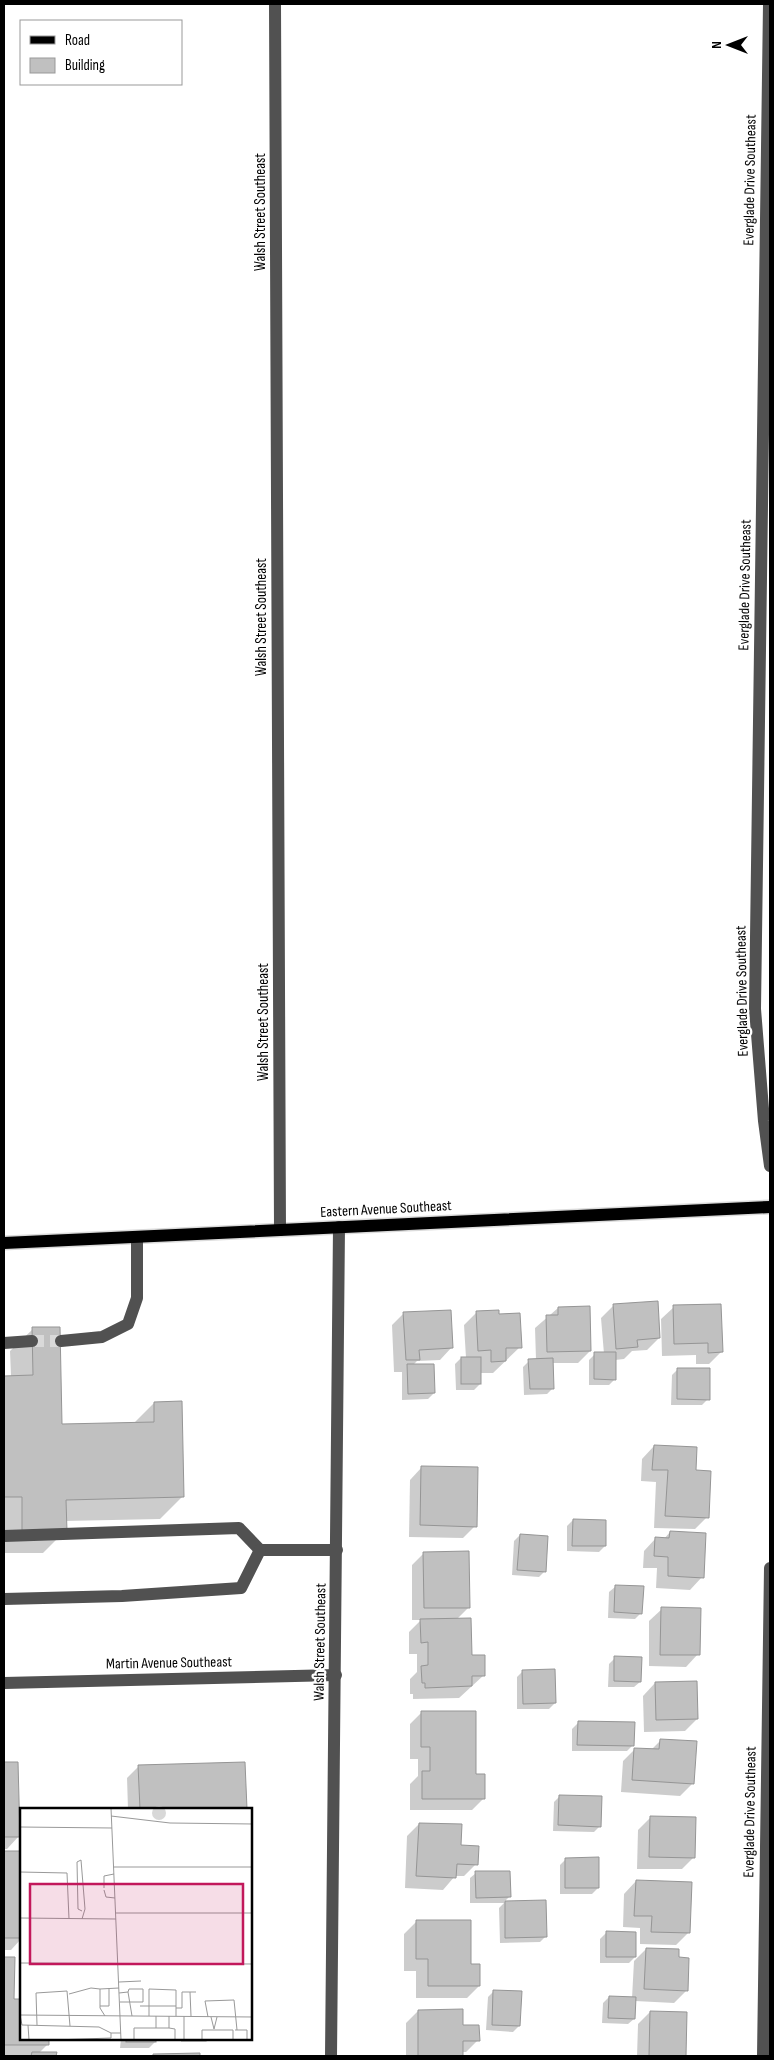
<svg xmlns="http://www.w3.org/2000/svg" width="774" height="2060" viewBox="0 0 774 2060" font-family="'Sofia Sans Condensed',sans-serif">
  <rect width="100%" height="100%" fill="#fff"/>
  <!-- shadow -->
  <g fill="#0003">
    <path d="M613,1306l46,32 -12,12 -15,1 -8,8 -9,1v19l-6,6h-20v-25l6,-6h9l-3,-36z"/>
    <path d="M674,1307l47,45 -12,12h-13v-9l-34,1 -1,-37z"/>
    <path d="M558,1308l32,43 -12,12h-26l1,25 -6,6 -23,1 -1,-28 6,-6 7,-1 -1,-32z"/>
    <path d="M404,1313l48,34 -12,13 -23,1 -5,5 22,27 -6,6 -26,1v-28h-8l-2,-47z"/>
    <path d="M476,1313l22,3 22,31 -27,26h-13v11l-6,6h-18l-1,-26 6,-6h5l-2,-33z"/>
    <path d="M33,1329l27,96 74,-2 20,-20 28,94 -22,22 -95,2 1,9 -23,23h-39v-176h7l-1,-26z"/>
    <path d="M678,1369l30,30 -6,6h-31l1,-30z"/>
    <path d="M654,1446l41,25 12,46 -12,12 -41,-1 2,-46 -15,-1 1,-22z"/>
    <path d="M422,1467l53,59 -12,12 -54,-1 1,-57z"/>
    <path d="M573,1520l32,26 -6,6 -32,-1v-25z"/>
    <path d="M670,1532l32,45 -12,13 -34,-2 1,-20h-14l1,-17 12,-13 8,1z"/>
    <path d="M520,1535l25,36 -6,6 -27,-2 2,-34z"/>
    <path d="M424,1553l45,54 -12,12 14,38 13,18 -25,23 -46,1v-5h-3v-15l7,-7v-18h-8v-22l12,-12h-9v-55z"/>
    <path d="M615,1587l26,26 -6,6 -27,-1 1,-26z"/>
    <path d="M662,1609l36,45 -12,13 -37,-1v-45z"/>
    <path d="M615,1658l25,24 -6,5h-26l1,-23z"/>
    <path d="M523,1671l32,32 -6,6h-32v-32z"/>
    <path d="M655,1683l42,36 -12,12 -41,1 -1,-36z"/>
    <path d="M422,1712l52,63 10,23 -12,12h-62v-26l8,-8v-17h-8v-35z"/>
    <path d="M578,1723l55,22 -6,6h-55v-22z"/>
    <path d="M661,1740l31,44 -12,12 -59,-4 2,-31 12,-12 16,1z"/>
    <path d="M17,1763l2,73 -12,13h-3v-85z"/>
    <path d="M139,1766l106,43h-117l-1,-31z"/>
    <path d="M560,1796l40,30 -6,6 -41,-1 1,-29z"/>
    <path d="M650,1818l44,39 -12,12h-45l1,-39z"/>
    <path d="M419,1824l40,22 17,18 -12,12h-9l-12,14 -38,-2 2,-52z"/>
    <path d="M4,1852l17,1v86l-10,11h-7z"/>
    <path d="M566,1859l32,29 -6,6h-32v-29z"/>
    <path d="M476,1873l33,24 -5,5 41,-1 1,35 -6,6 -40,1 -1,-35 5,-5h-34v-25z"/>
    <path d="M636,1881l52,52 -12,12 -36,-1v-16l-17,-1 1,-33z"/>
    <path d="M416,1922l54,44 9,20 -12,12h-51v-27h-12v-37z"/>
    <path d="M606,1933l29,24 -6,6h-29v-24z"/>
    <path d="M646,1949l40,42 -12,12 -39,-2 -1,18 -6,5 -26,-1 1,-20 6,-6 23,1 2,-37z"/>
    <path d="M4,1958h9v42h8v39h26v6l-8,8 16,1v2h-51z"/>
    <path d="M494,1991l25,35 -6,6 -27,-2 2,-33z"/>
    <path d="M418,2011l44,16 16,13 -12,12h-4v4h-56v-33z"/>
    <path d="M650,2012l36,1 -2,43h-47l1,-32z"/>
    <path d="M121,2039h34v3l-6,6h-29z"/>
    <path d="M181,2039h29l-4,3h-25z"/>
  </g>
  <!-- building -->
  <g fill="#c0c0c0" stroke="#959595">
    <path d="M658,1301l2,37 -23,2 1,7 -22,2 -3,-45z"/>
    <path d="M721,1304l2,48 -15,1v-10l-34,1 -1,-39z"/>
    <path d="M590,1306l1,45 -44,1 -1,-37h12v-8z"/>
    <path d="M451,1310l2,38 -34,2 1,10h-14l-3,-48z"/>
    <path d="M499,1310v4l21,-1 2,35h-16v13l-15,1v-12l-13,1 -2,-40z"/>
    <path d="M32,1327h28l2,97 92,-2v-20l28,-1 2,96 -118,3 1,31 -45,1v-35h-18v-121l29,-1z"/>
    <path d="M594,1352h22v28l-22,-1z"/>
    <rect x="461" y="1357" width="20" height="27"/>
    <path d="M553,1358l1,31h-24l-2,-30z"/>
    <path d="M407,1364h27l1,29 -27,1z"/>
    <path d="M677,1368h33v32l-33,-1z"/>
    <path d="M654,1445l43,2 -1,23 15,1 -2,47 -44,-2 3,-46h-16z"/>
    <path d="M421,1466l57,1 -1,60 -57,-2z"/>
    <path d="M573,1519l33,1v26h-34z"/>
    <path d="M670,1531l36,2 -2,45 -36,-2v-19l-14,-1 1,-19 14,1z"/>
    <path d="M520,1534l28,2 -2,36 -29,-2z"/>
    <path d="M469,1551l1,57h-46l-1,-56z"/>
    <path d="M615,1585l29,1 -2,28 -28,-2z"/>
    <path d="M661,1607l40,1 -1,47h-40z"/>
    <path d="M471,1618l1,37h13v21h-13v10l-47,2v-5h-3l-1,-17 7,-1v-23l-7,1 -1,-24z"/>
    <path d="M614,1656l28,1 -1,25 -27,-1z"/>
    <path d="M555,1669l1,34 -33,1 -1,-34z"/>
    <path d="M697,1681l1,38 -42,1 -1,-38z"/>
    <path d="M421,1711h55v63h9v25h-63v-28h8v-24h-9z"/>
    <path d="M578,1721l57,1 -1,24 -57,-1z"/>
    <path d="M660,1739l37,2 -3,43 -62,-4 2,-32 25,1z"/>
    <path d="M4,1762h14l2,75h-16z"/>
    <path d="M245,1762l2,47h-107l-2,-44z"/>
    <path d="M559,1795l43,1 -1,31 -43,-2z"/>
    <path d="M650,1816l46,1 -1,41 -46,-1z"/>
    <path d="M419,1823l43,1 -1,21 18,1 -1,19 -21,-1 -1,14 -40,-2z"/>
    <rect x="4" y="1851" width="17" height="87"/>
    <path d="M599,1857v31h-34v-30z"/>
    <path d="M475,1871h35l1,26 -35,1z"/>
    <path d="M636,1880l56,2 -2,51 -39,-1 1,-16h-18z"/>
    <path d="M546,1900l1,37 -42,1v-37z"/>
    <path d="M416,1920h55v44h9v22h-52v-27h-12z"/>
    <path d="M606,1931l30,1v25h-30z"/>
    <path d="M646,1948l33,1v8l10,1 -1,33 -44,-2z"/>
    <path d="M4,1957h11l-1,42h7v40h28v6h-45z"/>
    <path d="M493,1990l29,1 -2,35 -28,-1z"/>
    <path d="M609,1996l27,1 -1,22 -27,-1z"/>
    <path d="M463,2009v16h16l1,16h-17v15h-45v-46z"/>
    <path d="M650,2011l37,1 -1,44h-37z"/>
    <rect x="126" y="2039" width="30" height="3"/>
    <path d="M32,2052h25l-1,4h-25z"/>
    <path d="M200,2053v3h-47v-2z"/>
  </g>
  <g fill="none" stroke-linecap="round" stroke-linejoin="round">
    <!-- minor-tunnel -->
    <path stroke="#d9d9d9" stroke-width="12" stroke-dasharray="12 6" stroke-linecap="butt" d="M32,1341h29"/>
    <!-- major casing -->
    <g stroke="#dbdbdb" stroke-width="15">
      <path id="major" d="M4,1243l766,-36"/>
    </g>
    <!-- minor -->
    <g stroke="#515151" stroke-width="12">
      <path d="M275,4l5,1226"/>
      <path d="M769,4l-14,1005 9,112 6,45"/>
      <path d="M61,1341l41,-4 26,-13 9,-26v-61"/>
      <path d="M4,1343l28,-2"/>
      <path d="M4,1536l235,-8 21,22h77"/>
      <path d="M4,1599l118,-3 119,-8 19,-38"/>
      <path d="M4,1683l332,-8"/>
      <path d="M331,2056l8,-829"/>
      <path d="M763,2056l7,-488"/>
    </g>
    <!-- major -->
    <use href="#major" stroke="#000" stroke-width="12"/>
  </g>
  <g text-anchor="middle" dominant-baseline="central" stroke-width="4.5" stroke-linejoin="round" paint-order="stroke">
    <!-- street labels -->
    <g font-size="15" fill="#000" stroke="#fff">
      <text transform="translate(750 180) rotate(-89)">Everglade Drive Southeast</text>
      <text transform="translate(260 212) rotate(-90)">Walsh Street Southeast</text>
      <text transform="translate(745 585) rotate(-89)">Everglade Drive Southeast</text>
      <text transform="translate(261 617) rotate(-90)">Walsh Street Southeast</text>
      <text transform="translate(742 991) rotate(-91)">Everglade Drive Southeast</text>
      <text transform="translate(263 1022) rotate(-90)">Walsh Street Southeast</text>
      <text transform="translate(386 1209) rotate(-3)">Eastern Avenue Southeast</text>
      <text transform="translate(320 1642) rotate(-89)">Walsh Street Southeast</text>
      <text transform="translate(169 1663) rotate(-1)">Martin Avenue Southeast</text>
      <text transform="translate(750 1812) rotate(-89)">Everglade Drive Southeast</text>
    </g>
  </g>
  <!-- overview -->
  <g transform="translate(20 1808)">
    <rect width="232" height="232" fill="#fff"/>
    <path d="M132 5a7 7 0 1 1 14 0a7 7 0 1 1-14 0Z" fill="#d8d8d8"/>
    <path fill="none" stroke="#999" stroke-width="1" d="M91,0l10,232M91,8l59,7 83,1M0,19l92,1M93,59h140M0,64l47,1 2,46M84,80v-12l10,-2M84,82l2,7 9,1M62,103l-4,-2 -1,-47 4,-2 4,49 -3,10M96,105h137M0,110l96,1M0,155l233,1M99,174l22,-1M99,185l9,-1 4,24M49,186l22,-6 9,1M100,194h23v-13h-14l-1,3M80,198h9v-18M120,198h36M156,200h6v-16h8M0,207l2,10 77,2 12,6h10M0,207l233,2M85,208l-5,-8v-19l19,-1M129,208v-27l27,1v26M136,208v12h13v-12M164,208v24M171,208l-1,-24h6M188,209l-3,-16 29,-1 3,30M191,209l3,12 3,-12M8,217l1,15M17,217l-1,-32 31,-2 3,35M149,220l6,1v11M215,222h12v10M34,232l57,-2v-5M114,232v-12h22M182,232v-10h31v10"/>
    <path fill="#c2185b" fill-opacity="0.15" stroke="#c2185b" stroke-width="2.5" d="M10,76h213v80h-213z"/>
    <rect width="232" height="232" fill="none" stroke="#000" stroke-width="2.5"/>
  </g>
  <!-- border -->
  <rect width="774" height="2060" fill="none" stroke="#000000" stroke-width="10"/>
  <!-- legend -->
  <rect x="20" y="20" width="162" height="65" fill="#ffffff" stroke="#999999"/>
  <rect x="30" y="36" width="25" height="8" fill="#000000" stroke="#999999"/>
  <text x="65" y="45" font-size="15" fill="#000000">Road</text>
  <rect x="30" y="58" width="25" height="15" fill="#c0c0c0" stroke="#999999"/>
  <text x="65" y="70" font-size="15" fill="#000000">Building</text>
  <!-- north arrow -->
  <g transform="translate(729 45) rotate(270)" stroke="#ffffff" stroke-width="4" paint-order="stroke">
  <path d="M0-4L9 19L0 12L-9 19Z" fill="#000000"/>
  <text y="-8" font-size="14" font-weight="bold" text-anchor="middle" fill="#000000">N</text>
  </g>
</svg>
